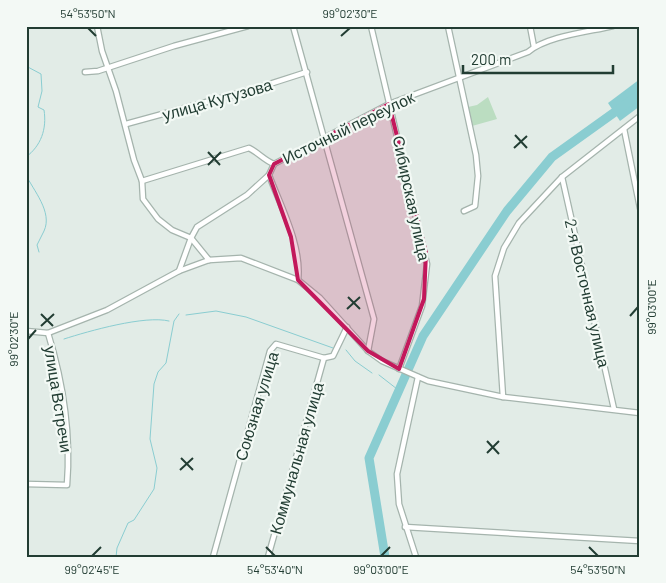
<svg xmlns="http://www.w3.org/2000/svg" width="666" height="583" viewBox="0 0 666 583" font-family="Barlow,sans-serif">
  <rect width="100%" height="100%" fill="#e2ece7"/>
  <!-- green -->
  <path fill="#bbddc1" d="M488,97l9,22 -25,7 -4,-19 9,-2z"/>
  <!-- water -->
  <path fill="#8acdd1" d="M640,79v27l-20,15 -12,-18z"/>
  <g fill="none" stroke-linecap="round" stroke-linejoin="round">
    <!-- stream -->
    <g stroke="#8acdd1" stroke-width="1">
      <path d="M26,66l15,8 1,17 -4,16 6,3c3,19 -3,36 -18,47"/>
      <path d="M26,175c7,15 27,37 18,56 -2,5 -5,9 -7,14l2,7"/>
      <path d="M186,315l30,-4 30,6 87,31"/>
      <path d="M64,339c25,-8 81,-24 105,-18"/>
      <path d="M346,350l9,11 17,12"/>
      <path d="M379,375l18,14"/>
      <path d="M116,557l1,-9 11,-25 6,-3 20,-31 3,-21 -7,-29 4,-55 4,-12 8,-9 8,-42 5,-7"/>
    </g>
    <!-- river -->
    <path stroke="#8acdd1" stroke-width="9" d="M385,557l-16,-99 54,-122 84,-125 45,-54 88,-63"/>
    <!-- minor casing -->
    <g stroke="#a5b4ad" stroke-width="7">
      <g id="minor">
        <path d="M97,26l5,25 14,40 18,69 8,21 1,18 15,20 14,11 19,8 18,22"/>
        <path d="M293,26l81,293 -6,32"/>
        <path d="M371,26l56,238 -5,42 -23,63"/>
        <path d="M448,26l28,129 2,21 -3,30 -11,5"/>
        <path d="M530,26l4,21"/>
        <path d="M85,72l13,-1 76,-25 74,-20"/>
        <path d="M126,124l128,-35 53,-17"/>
        <path d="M624,129l16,79"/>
        <path d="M269,175c12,32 33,71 29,105"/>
        <path d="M562,177l52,232"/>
        <path d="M142,181l107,-33c10,5 15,12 25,16l115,-60 139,-52c19,-16 60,-20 85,-26"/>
        <path d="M179,271l12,-33 6,-11 50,-32 22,-20 5,-11"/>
        <path d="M26,331l22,2 59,-23 72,-39 30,-11 32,-2 57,22 22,18 48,53 14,10 46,20 75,16 137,16"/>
        <path d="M503,397l-8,-121 9,-28 15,-25 43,-46 78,-61"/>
        <path d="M26,484l41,1c4,-50 -4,-103 -19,-152"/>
        <path d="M405,527l235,14"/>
        <path d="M213,557l57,-206 6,-7 48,14 9,-2 14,-29"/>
        <path d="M268,557l56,-199"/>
        <path d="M416,557l-17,-53 -2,-30 21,-97"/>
      </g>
    </g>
    <!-- minor -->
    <use href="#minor" stroke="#fff" stroke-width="4.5"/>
  </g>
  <!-- marked area -->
  <path fill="#c2185b" fill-opacity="0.2" stroke="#c2185b" stroke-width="4" stroke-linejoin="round" d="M389,104l37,149 -2,46 -25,70 -31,-18 -70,-71 -7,-43 -22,-62 5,-11z"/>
  <!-- ticks -->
  <path fill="none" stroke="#223d33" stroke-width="2" d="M88,28l8,8M341,36l9,-8M515,135l12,13M514,148l13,-12M208,152l12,13M208,165l13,-13M348,297l12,12M347,309l13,-12M41,314l12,12M630,316l8,-9M41,326l13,-12M28,339l8,-9M487,441l12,13M487,453l12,-12M181,458l12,12M180,470l13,-12M266,547l9,9M589,547l9,9M92,556l9,-9M381,556l9,-9"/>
  <g text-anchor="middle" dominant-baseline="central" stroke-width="4.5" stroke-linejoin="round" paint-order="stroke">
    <!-- street labels -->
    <g font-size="16" fill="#223d33" stroke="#f3f9f5">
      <text transform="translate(217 99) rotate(-16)">улица Кутузова</text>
      <text transform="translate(348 127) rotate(-26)">Источный переулок</text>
      <text transform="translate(412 198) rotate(78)">Сибирская улица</text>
      <text transform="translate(588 293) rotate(77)">2-я Восточная улица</text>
      <text transform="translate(59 399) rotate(81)">улица Встречи</text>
      <text transform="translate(256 406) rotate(-73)">Союзная улица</text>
      <text transform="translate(296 458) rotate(-74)">Коммунальная улица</text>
    </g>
  </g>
  <!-- border -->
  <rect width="666" height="583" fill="none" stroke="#f3f9f5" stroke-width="55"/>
  <!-- scale -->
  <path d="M463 65v8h150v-8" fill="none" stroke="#223d33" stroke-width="2.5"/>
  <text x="471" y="65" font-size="15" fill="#223d33" stroke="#f3f9f5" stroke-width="4" paint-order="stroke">200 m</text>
  <rect x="28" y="28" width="610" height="528" fill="none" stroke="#223d33" stroke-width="2"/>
  <g font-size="12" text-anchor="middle" fill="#223d33">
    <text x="88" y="18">54°53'50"N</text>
    <text x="350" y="18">99°02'30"E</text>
    <text transform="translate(652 307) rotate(-90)" y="4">99°03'00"E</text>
    <text transform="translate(14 339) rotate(-90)" y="4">99°02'30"E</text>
    <text x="92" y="574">99°02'45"E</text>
    <text x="275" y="574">54°53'40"N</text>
    <text x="381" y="574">99°03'00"E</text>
    <text x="598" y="574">54°53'50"N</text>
  </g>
</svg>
